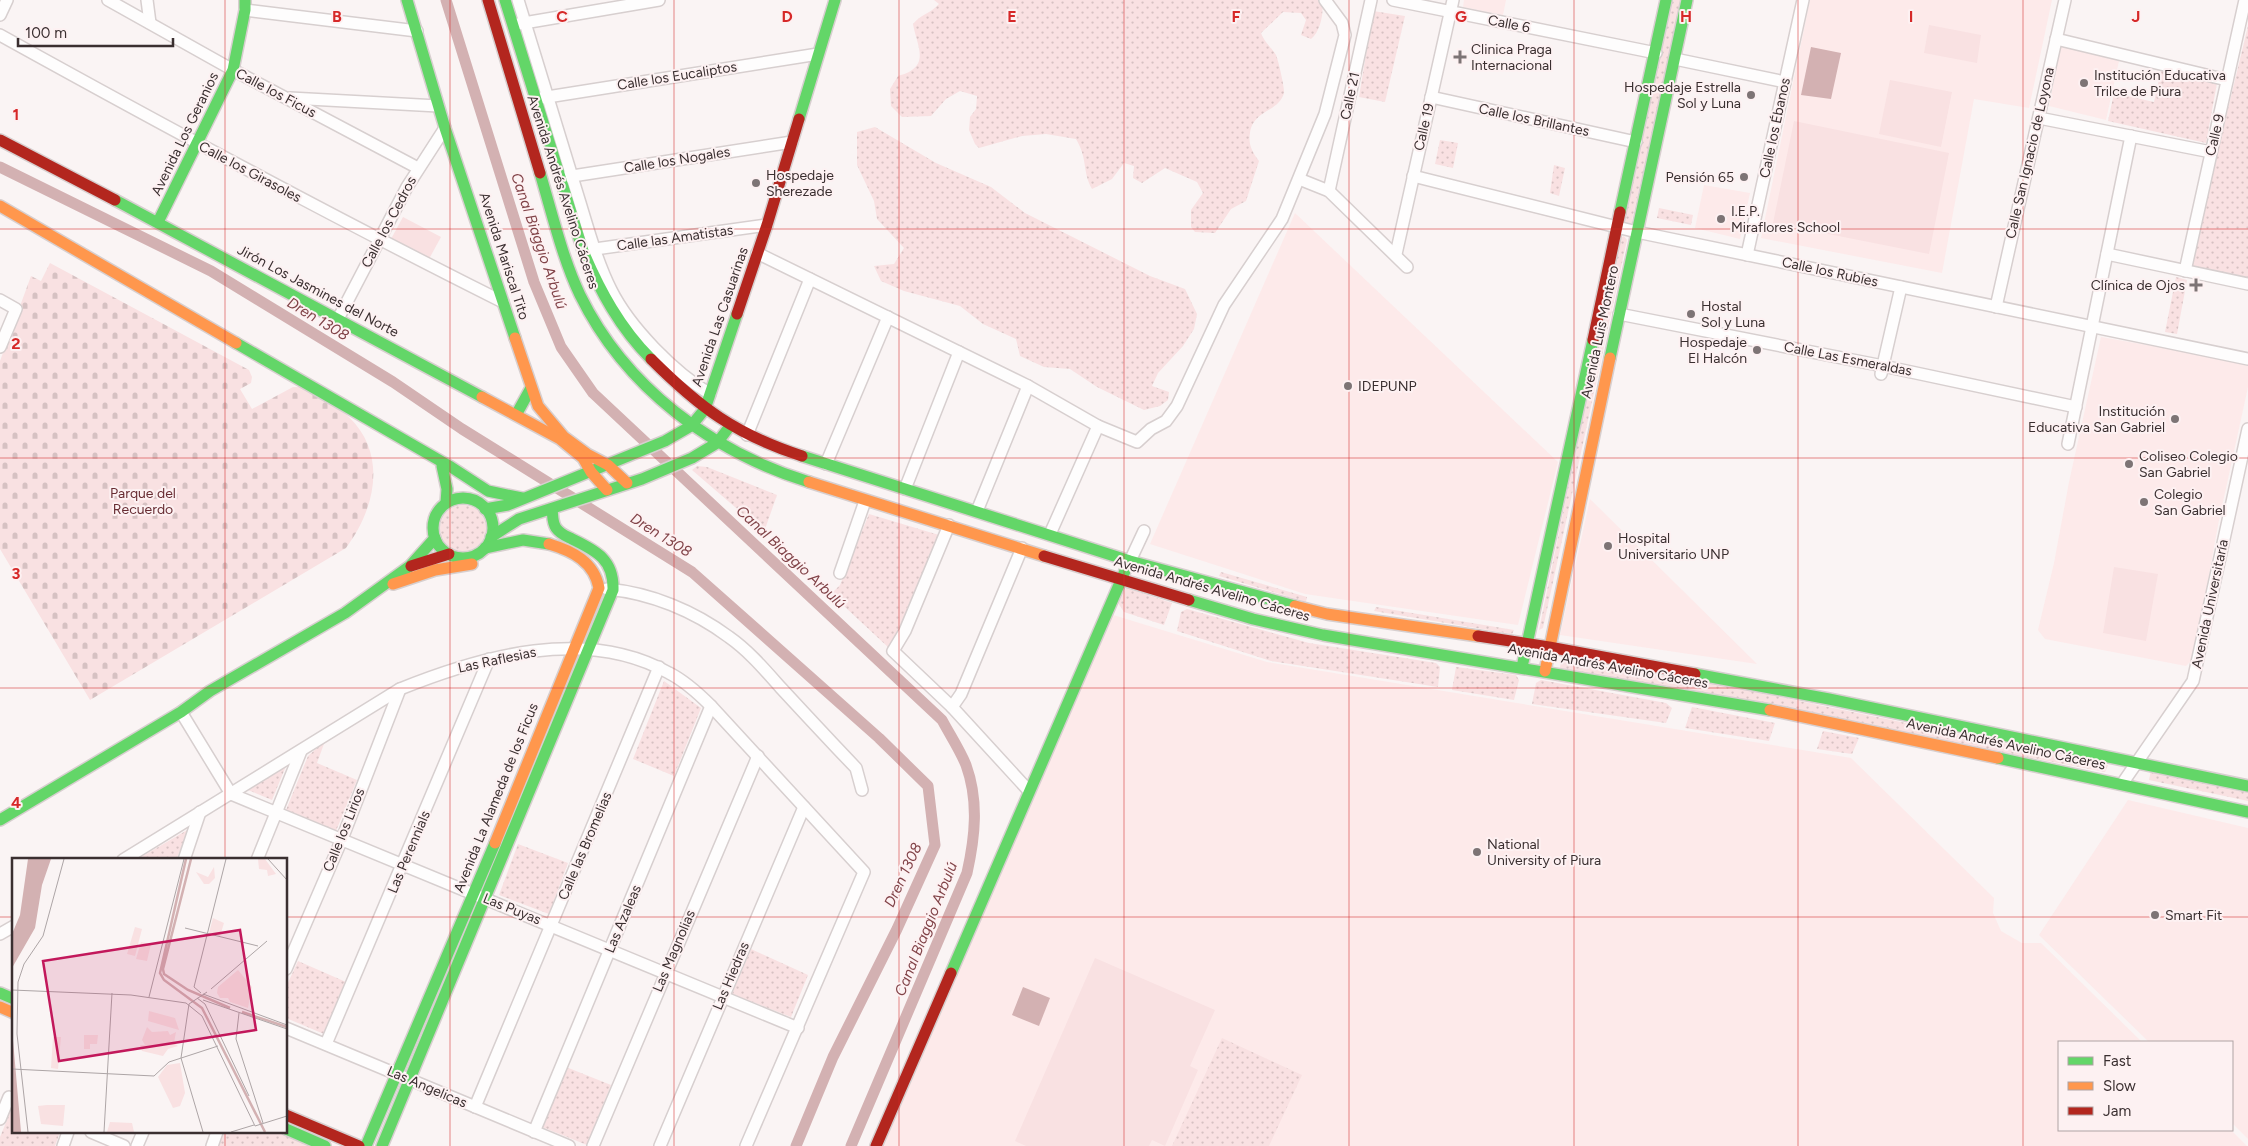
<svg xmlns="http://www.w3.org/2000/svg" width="2248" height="1146" viewBox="0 0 2248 1146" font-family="Figtree,sans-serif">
  <defs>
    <pattern id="green-dots" width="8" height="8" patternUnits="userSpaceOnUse" patternTransform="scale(1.25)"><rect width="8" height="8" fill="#f9e1e2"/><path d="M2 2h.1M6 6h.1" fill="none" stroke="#d6c1c2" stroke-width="1.8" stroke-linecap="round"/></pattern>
    <pattern id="cemetery-stones" width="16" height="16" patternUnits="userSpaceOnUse" patternTransform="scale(1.25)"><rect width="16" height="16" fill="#f9e1e2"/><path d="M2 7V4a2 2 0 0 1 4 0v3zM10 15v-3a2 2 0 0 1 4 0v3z" fill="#d6c1c2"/></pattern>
  </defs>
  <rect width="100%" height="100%" fill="#faf4f4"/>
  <!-- built -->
  <g fill="#fdeaea">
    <path d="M1464,0h42l-3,15 -40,-8z"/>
    <path d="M1810,0h242l-23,108 -55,-9 -32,174 -181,-35z"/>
    <path d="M2061,45l58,16 -13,59 -57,-14z"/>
    <path d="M1704,185l46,8 -10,46 -45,-11z"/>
    <path d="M1295,213l263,249 -40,163 -213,-31 -155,-50z"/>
    <path d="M2101,337l103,18 44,11v21l-30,138 -24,133 -8,8 -141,-27 -7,-9 16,-67 15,-81z"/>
    <path d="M1590,499l167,165 -197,-29z"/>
    <path d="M1110,614l157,48 584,96 143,140 -1,15 8,18 21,12h19l101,99h-83v88h172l16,16h-1364z"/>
    <path d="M2128,800l120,28v311l-16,-16v-81h-83l-110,-107z"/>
  </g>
  <!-- green -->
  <g fill="url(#green-dots)">
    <path d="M934,0h388c2,12 -1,31 -11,39l-10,-4 5,-15 -5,-7 -18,-1 -22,21c4,10 10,14 15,22 2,4 9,34 8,38 -5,19 -31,17 -34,40 -2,11 2,19 9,28l-13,40 -15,8 -16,24 -20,-1 -4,-5v-17l12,-17 -6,-11 -32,-14 -23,15 -9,-5 1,-12 -10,-3 -12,16 -20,10c-10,-18 -4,-30 -16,-50l-30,-5 -24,2 -43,12 -4,-4 -6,-14 1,-13 6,-8 1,-13 -17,-5 -14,8 -15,17 -29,1 -11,-11 -1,-17 8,-13c34,-9 19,-29 15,-52 7,-9 18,-11 26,-20z"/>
    <path d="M1672,0h10l-51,225 -7,-2z"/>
    <path d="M1373,11l32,5 -20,86 -26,-5z"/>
    <path d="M2248,26v255l-58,-15z"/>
    <path d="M2161,70l56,13 -11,60 -98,-22 6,-28 40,9z"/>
    <path d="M875,127l61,36 55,24 34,26 125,63 35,13 12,25 -3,15 -11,17 -25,27 -6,13 17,6 -1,8 -8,6 -16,4 -47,-23 -27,-18 -26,-2 -24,-11 -4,-17 -33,-15 -23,-18 -56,-15 -23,-10 -7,-15 20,-2 10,-16 -27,-29 -3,-18 -17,-36v-33z"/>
    <path d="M1440,140l18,3 -5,25 -18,-4z"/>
    <path d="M1554,165l11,3 -6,28 -9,-3z"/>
    <path d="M1659,208l34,7 -2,10 -34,-7z"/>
    <path d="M1624,236l3,4 -84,388 -4,2 80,-391z"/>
    <path d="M2176,277l11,3 -10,54 -12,-2z"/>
    <path d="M697,466l10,1 70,28 -13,37 -72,-62z"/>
    <circle cx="463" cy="528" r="23"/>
    <path d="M869,514l70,21 -31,82 -19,31 -58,-54 9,-9z"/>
    <path d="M1221,572l86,25 -1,5 -87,-26z"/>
    <path d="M1126,588l46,15 -8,22 -40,-13 -6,-9z"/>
    <path d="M1376,607l138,23 -2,4 -138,-23z"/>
    <path d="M1187,609l122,34 127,20 4,4 -2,20 -167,-26 -94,-30 4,-19z"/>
    <path d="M1561,660l162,25 385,80 -3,7 -545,-104z"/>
    <path d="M1456,667l60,8 3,5 -5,20 -62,-10z"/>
    <path d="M1541,680l125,23 6,5 -6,15 -134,-19 4,-21z"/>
    <path d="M664,681l37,27 -27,68 -41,-17z"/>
    <path d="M1692,707l83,16 -6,18 -84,-13z"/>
    <path d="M1823,731l36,7 -7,16 -35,-5z"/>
    <path d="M325,741l-8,22 40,17 -21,51 -50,-21 22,-54z"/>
    <path d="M286,766l-14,34 -24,-10z"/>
    <path d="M2151,770l97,21v10l-99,-21z"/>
    <path d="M189,829l-13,31h-40z"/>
    <path d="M518,844l50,19 -19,51 -50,-19z"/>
    <path d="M751,949l57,26 -17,42 -59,-23z"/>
    <path d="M298,961l48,21 -22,52 -38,-16v-31z"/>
    <path d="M1222,1038l80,37 -33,71h-97z"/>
    <path d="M566,1067l45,18 -24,60 -45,-18z"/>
    <path d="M12,1108l2,1v23h46l-5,14h-55v-9z"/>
    <path d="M223,1132h56l32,14h-94z"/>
  </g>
  <!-- cemetery -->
  <path fill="url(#cemetery-stones)" d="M50,263l199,107 3,7 -1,6 -11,6 12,20 41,-22h6c16,9 37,17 50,30 39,38 26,92 -3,131l-256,152 -90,-151v-188l31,-85 10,5z"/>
  <!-- pitch -->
  <g fill="#f9e1e2">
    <path d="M1929,25l52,10 -4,28 -53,-10z"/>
    <path d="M1890,80l62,12 -11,55 -62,-13z"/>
    <path d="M1794,121l155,32 -20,101 -156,-31z"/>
    <path d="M403,217l38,20 -12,22 -38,-20z"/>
    <path d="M2114,567l44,7 -12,67 -43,-8z"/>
    <path d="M1095,958l120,52 -25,56 8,4 -33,76 -13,-6 -3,6h-123l-11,-5z"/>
  </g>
  <!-- water -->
  <g fill="#d3b1b2">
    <path d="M1811,47l30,6 -10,46 -30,-4z"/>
    <path d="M1023,987l27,11 -11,28 -27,-11z"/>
  </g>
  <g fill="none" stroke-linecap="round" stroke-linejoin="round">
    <!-- canal -->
    <g stroke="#d3b1b2" stroke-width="11">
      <path d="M446,0l88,282 27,65 32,46 349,327c8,15 18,30 24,45 13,36 9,72 1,108l-116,273"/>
      <path d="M0,167l211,104 182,111 69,47 230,143 187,166 49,48 7,59 -38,84 -64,128 -37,89"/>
    </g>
    <!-- street casing -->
    <g stroke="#d7cfcf" stroke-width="14">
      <g id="street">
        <path d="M108,0l125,70 185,98"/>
        <path d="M147,0l3,23"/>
        <path d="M518,0c20,64 39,129 59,193 10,32 19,67 34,97 19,38 63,82 99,104"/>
        <path d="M1393,0l263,53"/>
        <path d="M245,10l172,21"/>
        <path d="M0,15l7,-15"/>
        <path d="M518,24l141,-24"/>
        <path d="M0,35c166,92 333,182 503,267"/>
        <path d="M2056,39l171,41"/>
        <path d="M1675,59l110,23"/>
        <path d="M1431,97l205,45"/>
        <path d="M290,98l148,8"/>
        <path d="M541,98l277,-44"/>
        <path d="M2039,118l172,34"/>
        <path d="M1413,176l224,56 611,127"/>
        <path d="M566,177l226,-35"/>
        <path d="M1299,179l30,12 78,76"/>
        <path d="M1329,191l42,-191"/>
        <path d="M588,250l179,-25"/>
        <path d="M757,253l271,133 70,40 39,16 14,-13 15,-8 11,-15 47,-101 58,-86 43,-105 20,-79 -3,-12 -17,-23"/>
        <path d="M1396,254l57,-254"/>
        <path d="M2107,254l141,30"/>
        <path d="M1747,255l56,-255"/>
        <path d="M2185,271l60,-271"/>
        <path d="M0,300l16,9 -16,38"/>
        <path d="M1996,307l69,-307"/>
        <path d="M1619,314l264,52 193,41"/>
        <path d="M338,319l69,-132 38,-59"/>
        <path d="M1881,374l20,-87"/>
        <path d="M747,435l63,-156"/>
        <path d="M2068,444l63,-308"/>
        <path d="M826,464l62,-147"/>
        <path d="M905,489l54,-137"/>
        <path d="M977,511l51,-125"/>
        <path d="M949,525l-44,106 -12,20 59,56 77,84"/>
        <path d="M1050,534l48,-108"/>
        <path d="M1130,561l14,-30"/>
        <path d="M840,573l25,-72"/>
        <path d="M607,589c44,4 87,22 122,48 20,14 36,33 52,51 25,27 50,54 75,80l6,22"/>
        <path d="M952,707l9,-13 61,-146"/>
        <path d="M181,712l50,82 567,234"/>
        <path d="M2122,784l71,-103 55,-252"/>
        <path d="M123,860l277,-171c82,-33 186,-63 269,-16 16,8 29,20 42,33l153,166 -118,274"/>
        <path d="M184,860l16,-48"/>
        <path d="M257,860l44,-109"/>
        <path d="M0,934l14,-8"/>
        <path d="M286,969l56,-130 58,-150"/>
        <path d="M286,1028l283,118"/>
        <path d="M326,1044l163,-385"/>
        <path d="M475,1107l184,-440"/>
        <path d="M0,1119l9,-22"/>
        <path d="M91,1132l33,14"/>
        <path d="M534,1132l177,-426"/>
        <path d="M63,1146l5,-14"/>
        <path d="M137,1146l6,-14"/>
        <path d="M212,1146l5,-14"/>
        <path d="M593,1146l165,-390"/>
        <path d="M660,1146l144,-339"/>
      </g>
    </g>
    <!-- fast casing -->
    <g stroke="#d7cfcf" stroke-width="14">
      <g id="fast">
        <path d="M407,0l38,128 70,210"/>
        <path d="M505,0l78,251c17,40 37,77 68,108"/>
        <path d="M799,119l36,-119"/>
        <path d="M540,173c12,40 22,84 40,122 45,92 132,157 229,187"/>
        <path d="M115,200l367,197"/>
        <path d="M1620,212l46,-212"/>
        <path d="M158,222l75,-152 12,-60v-10"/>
        <path d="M236,343l215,124 37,24 34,7"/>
        <path d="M1610,358l77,-358"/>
        <path d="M516,415l15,-27"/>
        <path d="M802,456l328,105 165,45"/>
        <path d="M442,466l5,23 -1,14"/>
        <circle cx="463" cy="528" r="30"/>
        <path d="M485,509l23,-4 157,-64 26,-15 14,-17 32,-95"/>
        <path d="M491,537l28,-18 123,-40 50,-21 25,-15 13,-17"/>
        <path d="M485,548l38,-8 26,4"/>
        <path d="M1189,600l64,19 70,16 447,75"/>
        <path d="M1522,667l71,-327"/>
        <path d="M1695,674l134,25 419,87"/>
        <path d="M1998,758l250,54"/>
        <path d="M0,820l181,-108 29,-21 135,-78 65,-47 25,-28"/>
        <path d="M951,973l174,-402"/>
        <path d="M0,993l14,6"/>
        <path d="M286,1129l39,17"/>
        <path d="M366,1146l129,-303"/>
        <path d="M382,1146l231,-556c1,-30 -16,-39 -41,-51 -6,-3 -12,-5 -16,-11 -4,-6 -3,-12 -4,-19"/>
      </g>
    </g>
    <!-- slow casing -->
    <g stroke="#d7cfcf" stroke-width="14">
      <g id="slow">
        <path d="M0,206l236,137"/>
        <path d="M515,338l23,68 26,31 23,17 21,11 19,18"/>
        <path d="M482,397l78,42 23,19 8,14 16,18"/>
        <path d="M809,482l235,74"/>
        <path d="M393,584l42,-14 37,-6"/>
        <path d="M1295,606l32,8 151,22"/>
        <path d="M1545,671l65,-313"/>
        <path d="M1770,710l228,48"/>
        <path d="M495,843l104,-255c-5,-26 -26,-37 -50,-44"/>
        <path d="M0,1007l14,6"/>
      </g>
    </g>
    <!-- jam casing -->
    <g stroke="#d7cfcf" stroke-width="14">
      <g id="jam">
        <path d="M488,0l52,173"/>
        <path d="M0,140l115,60"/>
        <path d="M737,314l30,-89 32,-106"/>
        <path d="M1593,340l27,-128"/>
        <path d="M651,359c49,49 84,75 151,97"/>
        <path d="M1044,556l145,44"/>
        <path d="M411,566l38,-12"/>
        <path d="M1478,636l71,11 146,27"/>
        <path d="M286,1115l73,31"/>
        <path d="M876,1146l75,-173"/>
      </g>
    </g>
    <!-- street -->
    <use href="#street" stroke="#fefdfd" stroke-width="11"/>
    <!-- fast -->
    <use href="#fast" stroke="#63d668" stroke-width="11"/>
    <!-- slow -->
    <use href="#slow" stroke="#ff974d" stroke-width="11"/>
    <!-- jam -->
    <use href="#jam" stroke="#b3261e" stroke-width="11"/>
  </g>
  <!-- grid -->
  <path fill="none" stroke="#d62828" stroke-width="1" stroke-opacity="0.55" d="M225,0v860M450,0v1146M674,0v1146M899,0v1146M1124,0v1146M1349,0v1146M1574,0v1146M1798,0v1146M2023,0v1146M0,229h2248M0,458h2248M0,688h2248M0,917h14M286,917h1962M225,1132v14"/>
  <!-- markers -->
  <g fill="#7d7475" stroke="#fdf1f2" stroke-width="2">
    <path d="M1457.5 49.5h5v5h5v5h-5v5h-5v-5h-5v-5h5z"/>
    <circle cx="2084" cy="83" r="5"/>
    <circle cx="1751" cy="95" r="5"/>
    <circle cx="1744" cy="177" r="5"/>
    <circle cx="756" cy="183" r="5"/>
    <circle cx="1721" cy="219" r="5"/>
    <path d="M2193.5 277.5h5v5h5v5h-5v5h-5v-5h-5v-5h5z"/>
    <circle cx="1691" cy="314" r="5"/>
    <circle cx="1757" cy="350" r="5"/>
    <circle cx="1348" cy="386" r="5"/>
    <circle cx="2175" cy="419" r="5"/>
    <circle cx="2129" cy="464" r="5"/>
    <circle cx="2144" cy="502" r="5"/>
    <circle cx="1608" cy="546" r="5"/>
    <circle cx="1477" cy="852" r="5"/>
    <circle cx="2155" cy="915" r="5"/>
  </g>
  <g text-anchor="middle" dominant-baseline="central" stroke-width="4" stroke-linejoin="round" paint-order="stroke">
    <!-- street labels -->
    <g font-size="14" fill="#3a2f30" stroke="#fdf1f2">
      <text transform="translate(1509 24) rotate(11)">Calle 6</text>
      <text transform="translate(677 76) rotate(-9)">Calle los Eucaliptos</text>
      <text transform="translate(276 93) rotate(28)">Calle los Ficus</text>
      <text transform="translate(1350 96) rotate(-78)">Calle 21</text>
      <text transform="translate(1534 120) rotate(12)">Calle los Brillantes</text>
      <text transform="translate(1424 127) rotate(-77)">Calle 19</text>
      <text transform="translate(1775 128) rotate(-78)">Calle los Ébanos</text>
      <text transform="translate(185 134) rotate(-64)">Avenida Los Geranios</text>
      <text transform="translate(2215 135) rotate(-77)">Calle 9</text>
      <text transform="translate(2030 153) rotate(-77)">Calle San Ignacio de Loyona</text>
      <text transform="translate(677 160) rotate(-9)">Calle los Nogales</text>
      <text transform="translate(250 172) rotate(28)">Calle los Girasoles</text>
      <text transform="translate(563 192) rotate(72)">Avenida Andrés Avelino Cáceres</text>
      <text transform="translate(389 222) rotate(-62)">Calle los Cedros</text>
      <text transform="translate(675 238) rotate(-8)">Calle las Amatistas</text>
      <text transform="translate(504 256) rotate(72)">Avenida Mariscal Tito</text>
      <text transform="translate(1830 272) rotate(12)">Calle los Rubíes</text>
      <text transform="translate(318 291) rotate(28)">Jirón Los Jasmines del Norte</text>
      <text transform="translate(720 317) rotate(-71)">Avenida Las Casuarinas</text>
      <text transform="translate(1600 332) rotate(-78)">Avenida Luis Montero</text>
      <text transform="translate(1848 359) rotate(11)">Calle Las Esmeraldas</text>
      <text transform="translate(1212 589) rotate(16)">Avenida Andrés Avelino Cáceres</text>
      <text transform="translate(2210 604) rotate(-78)">Avenida Universitaría</text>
      <text transform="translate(497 660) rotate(-12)">Las Raflesias</text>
      <text transform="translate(1608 666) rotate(10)">Avenida Andrés Avelino Cáceres</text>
      <text transform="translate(2006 744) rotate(12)">Avenida Andrés Avelino Cáceres</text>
      <text transform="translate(496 798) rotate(-68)">Avenida La Alameda de los Ficus</text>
      <text transform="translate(344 830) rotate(-68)">Calle los Lirios</text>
      <text transform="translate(585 846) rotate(-67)">Calle las Bromelias</text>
      <text transform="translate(409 852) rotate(-67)">Las Perennials</text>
      <text transform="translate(512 909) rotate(22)">Las Puyas</text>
      <text transform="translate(623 919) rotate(-67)">Las Azaleas</text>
      <text transform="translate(674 951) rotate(-67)">Las Magnolias</text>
      <text transform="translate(731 976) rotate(-67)">Las Hiedras</text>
      <text transform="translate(427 1087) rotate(23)">Las Angelicas</text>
    </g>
    <!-- poi labels -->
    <g font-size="14" fill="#3a2f30" stroke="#fdf1f2" text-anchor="start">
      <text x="1471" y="49">Clinica Praga<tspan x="1471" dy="16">Internacional</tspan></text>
      <text x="2094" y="75">Institución Educativa<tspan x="2094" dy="16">Trilce de Piura</tspan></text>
      <text x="1741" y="87" text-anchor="end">Hospedaje Estrella<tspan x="1741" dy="16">Sol y Luna</tspan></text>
      <text x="766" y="175">Hospedaje<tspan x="766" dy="16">Sherezade</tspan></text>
      <text x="1734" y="177" text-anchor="end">Pensión 65</text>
      <text x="1731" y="211">I.E.P.<tspan x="1731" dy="16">Miraflores School</tspan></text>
      <text x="2185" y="285" text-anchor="end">Clínica de Ojos</text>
      <text x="1701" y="306">Hostal<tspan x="1701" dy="16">Sol y Luna</tspan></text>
      <text x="1747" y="342" text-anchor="end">Hospedaje<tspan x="1747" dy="16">El Halcón</tspan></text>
      <text x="1358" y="386">IDEPUNP</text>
      <text x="2165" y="411" text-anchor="end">Institución<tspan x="2165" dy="16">Educativa San Gabriel</tspan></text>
      <text x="2139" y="456">Coliseo Colegio<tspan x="2139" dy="16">San Gabriel</tspan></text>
      <text x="2154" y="494">Colegio<tspan x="2154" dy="16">San Gabriel</tspan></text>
      <text x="1618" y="538">Hospital<tspan x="1618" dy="16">Universitario UNP</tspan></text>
      <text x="1487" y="844">National<tspan x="1487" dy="16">University of Piura</tspan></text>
      <text x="2165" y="915">Smart Fit</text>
    </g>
    <!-- park labels -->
    <g font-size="14" fill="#682d33" stroke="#fdf1f2">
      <text x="143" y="493">Parque del<tspan x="143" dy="16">Recuerdo</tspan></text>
    </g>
    <!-- water labels -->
    <g font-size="15" font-style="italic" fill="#814348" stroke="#fdf1f2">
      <text transform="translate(539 241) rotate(71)">Canal Biaggio Arbulú</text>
      <text transform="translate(318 319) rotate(31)">Dren 1308</text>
      <text transform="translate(661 535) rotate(32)">Dren 1308</text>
      <text transform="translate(791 557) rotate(43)">Canal Biaggio Arbulú</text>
      <text transform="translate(903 875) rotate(-65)">Dren 1308</text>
      <text transform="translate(926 929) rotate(-68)">Canal Biaggio Arbulú</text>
    </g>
  </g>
  <!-- overview -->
  <g transform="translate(12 858)">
    <rect width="275" height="275" fill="#faf4f4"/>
    <path d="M246,1h7l11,15 -8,2 -1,-6 -8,-1zM201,60l11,5 -4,13 -11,-3zM123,69l7,2 -7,27 -8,-2zM137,153l26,7 4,12 -31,-9zM135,169l5,5 16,-1 2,4 6,-3 -2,11 4,3 -10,3 -5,7 -21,-5 -2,-6h5l-3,-5zM41,179h8l-3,32 -7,-1zM168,205l5,30 -5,13 -7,2 -15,-31 9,-12zM35,247h18l-2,21 -22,-2 -3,-18z" fill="#f9e1e2"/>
    <path d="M202,9l1,11 -6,6h-5l-8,-12 12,5z" fill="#f9e1e2"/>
    <path d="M226,112l14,17 -4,21 -18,-6 -2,-4h-8l-3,-5 1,-6z" fill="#f9e1e2"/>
    <path d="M129,84l10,2 -4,17 -11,-2zM72,177h14l-1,9h-7v5h-6zM98,264l22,1 2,9h-27z" fill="#f9e1e2"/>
    <path d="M16,1h23l-9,26 -7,43 -23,40v-34l8,-19zM0,174l1,8 8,92h-9z" fill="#d3b1b2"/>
    <path fill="none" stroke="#d3b1b2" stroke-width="2.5" d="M174,1l-26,114 4,7 38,28 63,124M179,1l-28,110 1,5 24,16 42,18M230,154l45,15"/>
    <path fill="none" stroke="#ada5a6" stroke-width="1" d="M256,1l19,21M173,70l73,18M199,131l56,-48M0,132l119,5 55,8 16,13 53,110 32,-10M189,135l-7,-6 32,-128M191,136l84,31M137,139l35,-138M185,140l8,6 44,92M191,142l84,29M227,155l-3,26 27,84M0,211l142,7 15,-14 49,-16M16,274l-11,-98 1,-52 6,-18 19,-28 21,-77M92,274l8,-139M191,274l-22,-74 8,-54 18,-12M219,274l23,-7"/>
    <path fill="#c2185b" fill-opacity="0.15" stroke="#c2185b" stroke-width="2.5" d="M228,72l16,100 -197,31 -16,-100z"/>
    <rect width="275" height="275" fill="none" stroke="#3a2f30" stroke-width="2.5"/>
  </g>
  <g font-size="16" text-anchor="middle" font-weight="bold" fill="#d62828" stroke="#fdf1f2" stroke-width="4" stroke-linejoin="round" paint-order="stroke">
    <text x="337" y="22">B</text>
    <text x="562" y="22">C</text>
    <text x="787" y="22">D</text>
    <text x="1012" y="22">E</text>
    <text x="1236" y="22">F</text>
    <text x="1461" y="22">G</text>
    <text x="1686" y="22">H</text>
    <text x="1911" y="22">I</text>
    <text x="2136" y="22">J</text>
    <text x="16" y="120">1</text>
    <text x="16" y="349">2</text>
    <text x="16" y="579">3</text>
    <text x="16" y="808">4</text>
  </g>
  <!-- legend -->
  <rect x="2058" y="1041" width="175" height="90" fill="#fdf1f2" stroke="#afa3a4"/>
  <rect x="2068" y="1057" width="25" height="8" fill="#63d668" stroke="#afa3a4"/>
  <text x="2103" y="1066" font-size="15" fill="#3a2f30">Fast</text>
  <rect x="2068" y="1082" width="25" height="8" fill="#ff974d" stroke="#afa3a4"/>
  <text x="2103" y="1091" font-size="15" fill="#3a2f30">Slow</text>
  <rect x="2068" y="1107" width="25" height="8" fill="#b3261e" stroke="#afa3a4"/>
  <text x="2103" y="1116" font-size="15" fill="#3a2f30">Jam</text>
  <!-- scale -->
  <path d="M18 38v8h155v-8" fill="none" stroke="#3a2f30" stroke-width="2.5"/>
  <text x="25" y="38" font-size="15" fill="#3a2f30" stroke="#fdf1f2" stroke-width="4" paint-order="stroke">100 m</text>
</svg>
